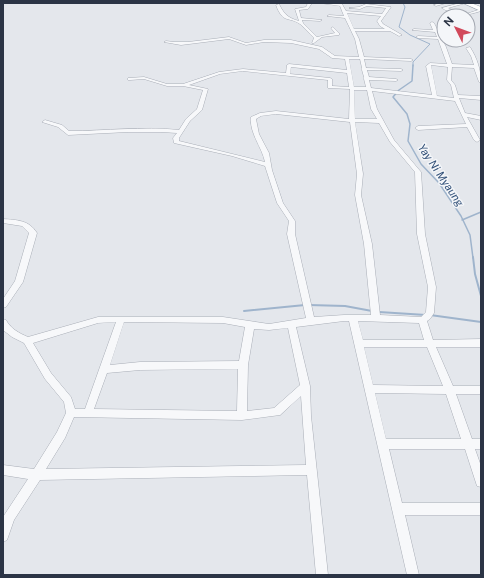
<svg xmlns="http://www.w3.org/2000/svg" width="484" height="578" viewBox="0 0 484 578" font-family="'Public Sans',sans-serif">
  <rect width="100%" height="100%" fill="#e4e7ec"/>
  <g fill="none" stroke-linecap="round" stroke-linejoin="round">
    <!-- stream-far2 -->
    <path stroke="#9fb4cc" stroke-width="1" d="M403,3l2,4 -6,20 11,8 20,9 -17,18v4"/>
    <!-- stream-far1 -->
    <g stroke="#9fb4cc" stroke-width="1.5">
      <path d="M413,65l-1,16 -13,9 -6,7 14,17 3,10 -2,17 13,23 18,19 22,33 9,19 3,23"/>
      <path d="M462,220l19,-8"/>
    </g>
    <!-- stream -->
    <g stroke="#9fb4cc" stroke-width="2">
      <path d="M473,257l2,17 6,22"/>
      <path d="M309,305l36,1 27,5"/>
      <path d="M244,311l61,-6"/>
      <path d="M379,312l47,3"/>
      <path d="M430,315l51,7"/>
    </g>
    <!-- minor casing -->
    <g stroke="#a9aeb7" stroke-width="1">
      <g id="minor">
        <path d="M308,3h4l-4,6 -9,1 2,8 21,2 -2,1 -18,-1 1,3 14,14 18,-4 -4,-5 2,-1 6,6v2l-17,2 -8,6h-2l2,-5c-4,-4 -9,-10 -14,-14 -12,-8 -17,0 -24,-19l3,-1c5,10 9,14 20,17l-4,-12 11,-2z"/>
        <path d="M320,3l22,1 4,7 36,3 4,-6 -19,-2 -7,3 -11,-1 10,-1 7,-3 25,3 -10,14 2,3 19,11 -3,1 -9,-5h-35l4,8 5,18 47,2 2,1 -2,1 -47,-2 2,9 35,1 2,1 -2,1 -34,-1 2,7 27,2 2,1 -2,1 -27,-1 2,8 61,7 -6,-29 4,-3 17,1 -9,-25 -20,-1 -2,-1 2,-1 19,1 -2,-5 -23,-2 2,-1 19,1 -3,-7 2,-1 2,1 12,24 6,17 22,1 -3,-9 -5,-8 4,-1c7,11 11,23 11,36l-2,-1 -5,-14 -22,-1 -1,13 4,5 3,10 23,1v4l-22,-2 6,15 16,3v4l-14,-3 13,23 -3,2 -3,-2 -7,-13 -49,3 -3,-2 3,-2 48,-2 -11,-23 -83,-10 5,18 17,31 27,32 4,62 11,53 -2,26 -4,6 -3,2 6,19 48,-1v8h-45l17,39h28v8h-25l16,45h9v10h-6l6,17v21l-4,-1 -12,-37h-76l13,54h79v12h-76l14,60h-12l-58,-254h-5l-48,6 14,59 1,30 17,159h-12l-9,-100 -267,5 -26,40 -7,20 -4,2v-25l25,-38 -25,-4v-10l31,4 23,-37 9,-19 -2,-11 -19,-23 -21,-36 -12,-6 -9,-7v-11l3,1c5,9 13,13 22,17l70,-20h125l46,7 37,-6 -19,-84 2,-13 -12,-18 -12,-37 -33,-10 -58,-13 -1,-5 4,-5 -16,-1h-33l-60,3 -10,-8 -16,-5 3,-2 17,5 7,6c37,0 73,-5 110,-1l7,-11 11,-10 6,-19 -20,-4h-16l-23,-7 -14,1h-2v-2l16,-1 23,7h16l36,-12 24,-3 43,4 1,-8 2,-1 58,6 -2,-11 -13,-1 -13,-9 -28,-6 -27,-1 -18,3 -17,-6 -48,6 -17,-3 2,-1 8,1h14l41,-5 17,6 18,-3h27l31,7 13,9 24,1 -4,-18 -10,-21 -18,-2 2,-1 15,1 -4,-10zM347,13l34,3 -4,5 3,5 5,3h-31zM349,59h11l2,9 -1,1 1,1 2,7 -1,1 1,1 2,8h-12zM431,65l17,2 -1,13 4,5 3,13 -17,-2zM291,67l56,6 2,14 -17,-1v-7l-2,-1 -40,-4zM243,71l85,9v8l22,1 -1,30 -73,-8 -16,2 -9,4c-2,16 11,30 14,45l-86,-21v-3l11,-17 12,-11 6,-21 -19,-4 31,-11zM354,90h13l4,19 6,10h-22zM276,114l74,8 7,52 -2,21 9,49 7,71h-27l-30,2 -19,-83v-13l-12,-18 -11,-33 -3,-17 -10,-19 -3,-15 5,-3zM355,122l24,1 11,19 25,30 2,62 11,53 -2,25 -5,5 -41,-2 -8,-71 -11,-49 2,-21zM358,321l61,2 5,17h-61zM116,322l-31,87h-10l-4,-12 -20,-24 -18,-30 65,-20zM124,322l99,1 22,4 -6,34 -99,1 -30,3zM288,328l12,57 -26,23 -27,3 1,-46 6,-36 15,1zM364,347h63l16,39 -70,-1zM238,369l-1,42 -143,-2 13,-36 33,-3zM375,393l71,1 15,45h-75zM301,396l5,69 -260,4 19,-31 9,-21 168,3 38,-5z"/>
        <path d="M440,3h6l-10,3 -2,-1z"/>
        <path d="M460,3h6l-18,5 15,7 18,-6v2c-16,5 -24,6 -39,-3z"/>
        <path d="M3,219c14,1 26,1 34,14l-14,49 -17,25 -3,1v-9l12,-18 14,-48 -7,-7 -19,-3z"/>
      </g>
    </g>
    <!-- primary casing -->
    <g stroke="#a3abb8" stroke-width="1">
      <path id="primary" d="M463,3h8l10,4v4z"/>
    </g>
    <!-- minor -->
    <use href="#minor" fill="#f7f8fa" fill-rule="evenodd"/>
    <!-- primary -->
    <use href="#primary" fill="#fff" fill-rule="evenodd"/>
  </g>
  <g text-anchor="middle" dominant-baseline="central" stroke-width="3" stroke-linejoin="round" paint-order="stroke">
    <!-- far-water labels -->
    <g font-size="11" font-style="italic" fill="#34527a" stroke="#f4f6f9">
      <text transform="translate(441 175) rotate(56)">Yay Ni Myaung</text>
    </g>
  </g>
  <!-- border -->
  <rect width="484" height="578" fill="none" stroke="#2b3445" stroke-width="8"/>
  <!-- north arrow -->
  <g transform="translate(456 28) rotate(312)"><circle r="19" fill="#f4f6f9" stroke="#a4a8b1"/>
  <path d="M0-3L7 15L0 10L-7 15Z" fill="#d1495b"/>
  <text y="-6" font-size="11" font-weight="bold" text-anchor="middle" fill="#2b3445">N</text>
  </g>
</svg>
